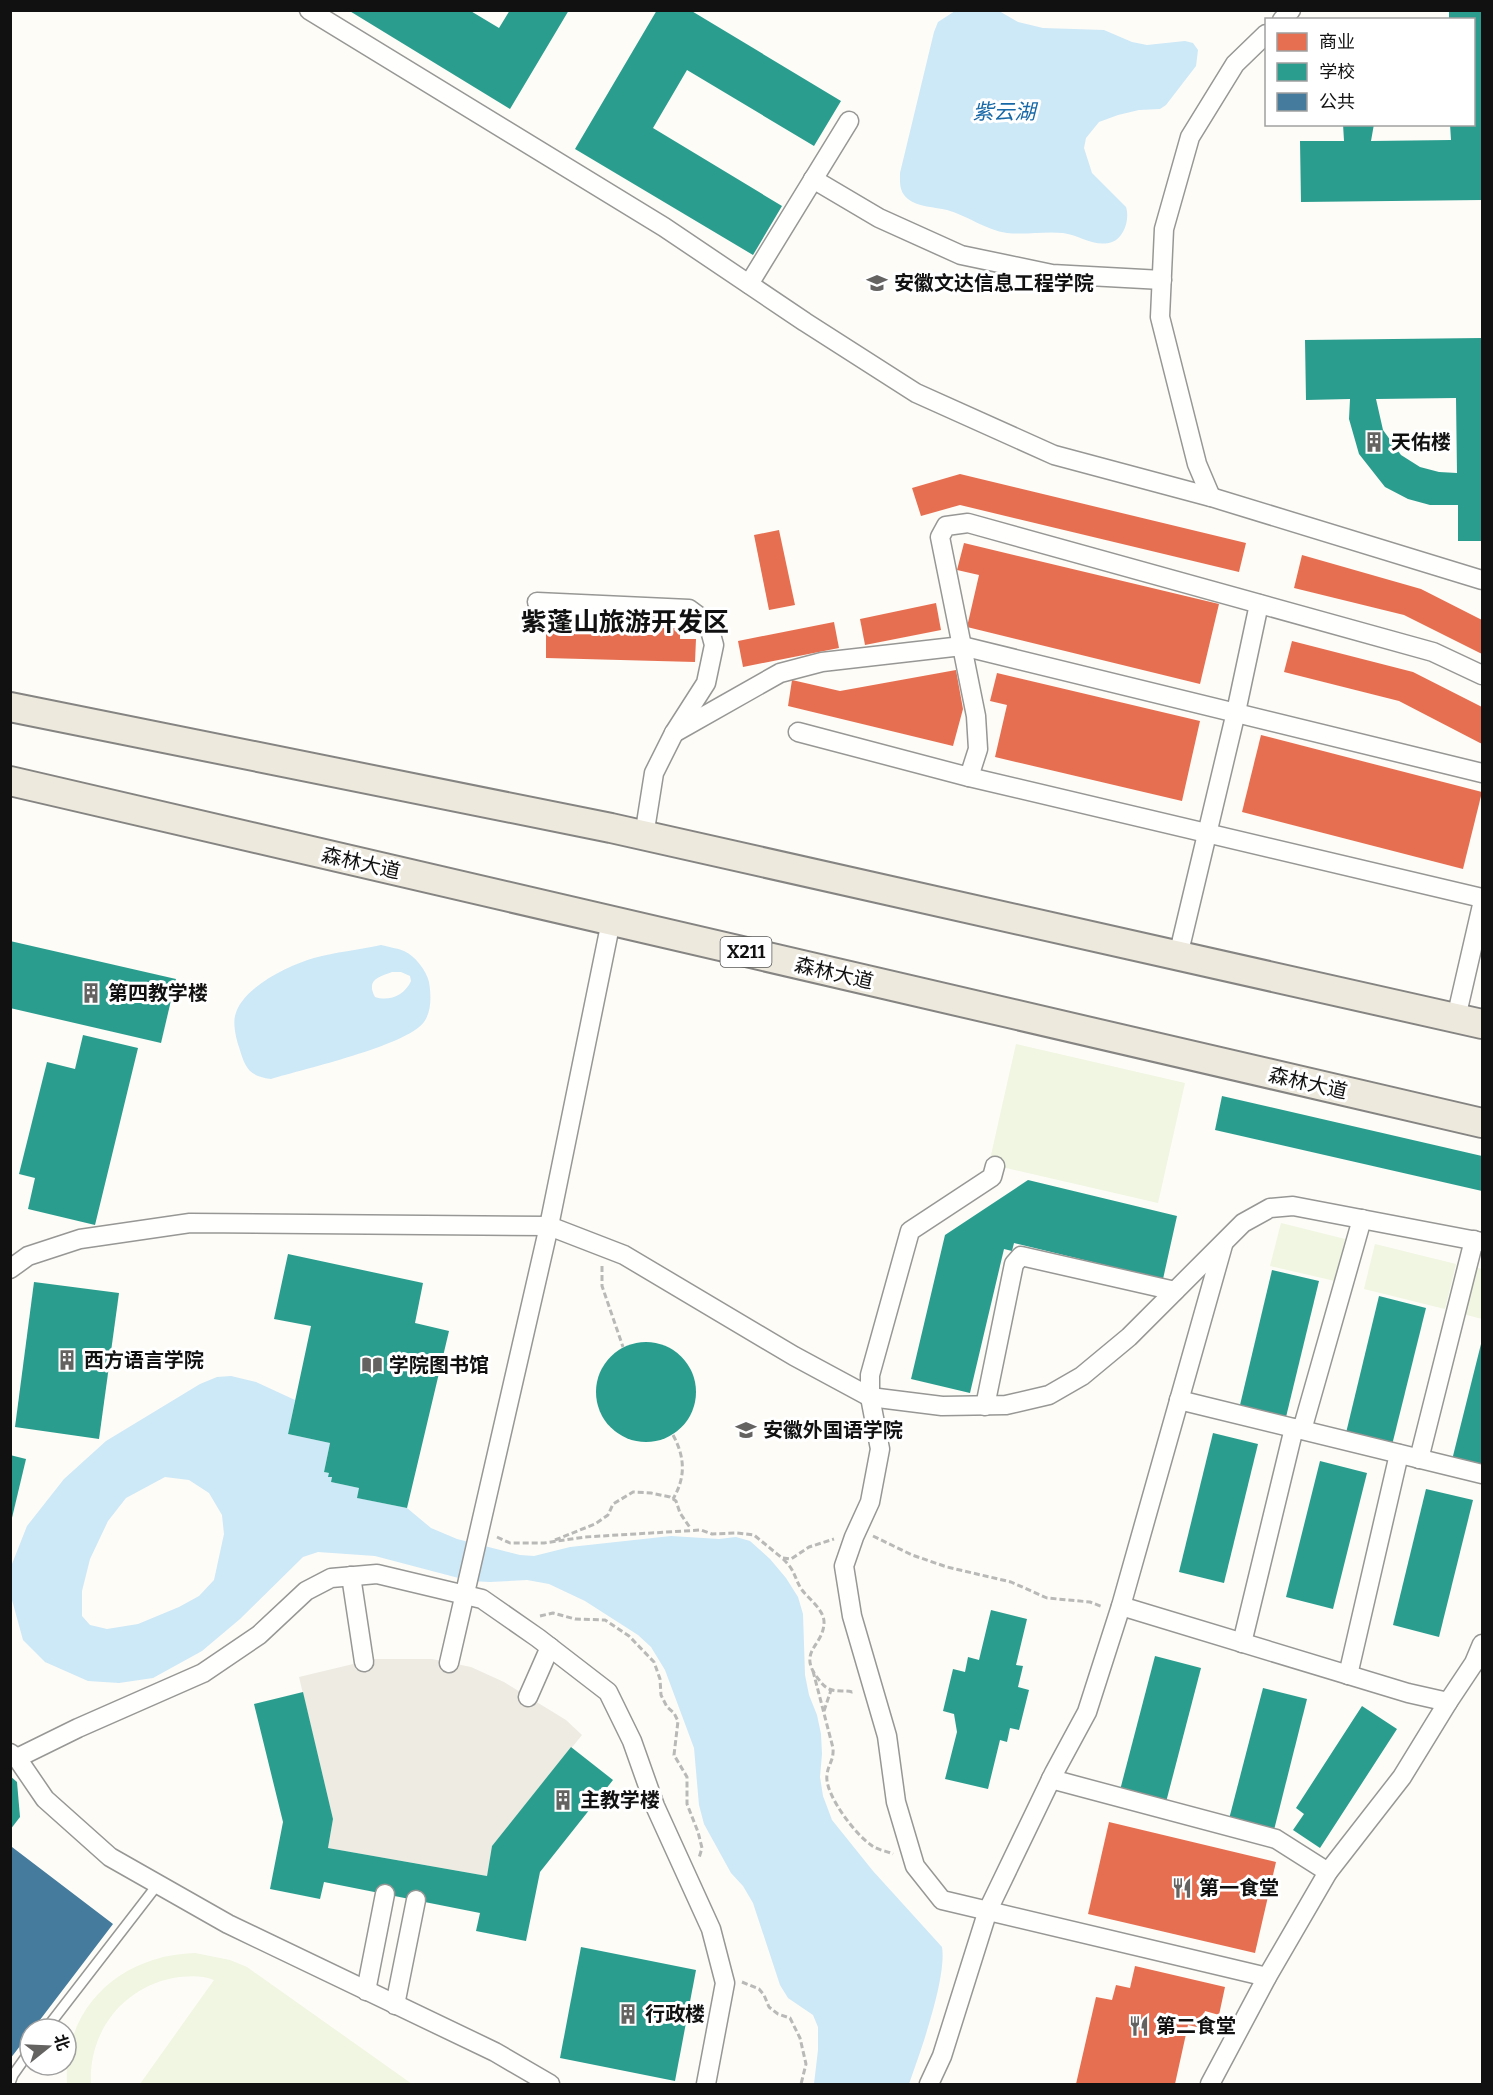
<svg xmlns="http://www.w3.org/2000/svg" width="1493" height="2095" viewBox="0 0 1493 2095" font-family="Bitter,'Noto Sans SC',serif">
  <rect width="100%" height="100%" fill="#fdfcf7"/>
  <!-- pitch -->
  <g fill="#f0f6e1">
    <path d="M1016,1044l169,39 -27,120 -169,-39z"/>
    <path d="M1281,1223l64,16 -10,42 -65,-15z"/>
    <path d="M1375,1244l81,20 -11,45 -81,-20z"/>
    <path d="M1474,1267l8,2v50l-19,-5z"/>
    <path d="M195,1953l35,7 17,7 165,117h-272l74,-104c-12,-5 -28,-4 -41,-2 -51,10 -85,55 -82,106h-24c-4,-77 54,-129 128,-131z"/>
  </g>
  <!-- plaza -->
  <path fill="#edebe2" d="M374,1659h58l39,8 33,15 62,38 16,15 -90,111 -5,30 -159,-28 5,-29 -34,-142z"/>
  <!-- water -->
  <g fill="#cde8f7" fill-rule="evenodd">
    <path d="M955,11h44l19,11 25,6 61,2 28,12 15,3 38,-4 8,2 5,7 -2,16 -30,39 -6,4 -21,1 -21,5 -19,7 -13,16 -2,10 8,25 34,34c4,12 -2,31 -14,35 -16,6 -33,-7 -49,-9 -18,-2 -37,2 -56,0 -21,-3 -39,-17 -60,-23 -12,-3 -29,-3 -39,-11 -9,-7 -8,-16 -8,-26l34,-141 4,-10z"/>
    <path d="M381,945c7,2 16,3 23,6 11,5 22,19 25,31 2,12 3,29 -5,40 -18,24 -121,47 -153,57 -23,-3 -26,-12 -32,-32 -3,-8 -6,-23 -4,-31 6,-28 54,-51 79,-58 21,-6 45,-8 67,-13zM392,972h9l9,4 1,5c-6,14 -22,21 -36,16 -9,-17 3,-20 17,-25z"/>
    <path d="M231,1376l25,6 39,18 -7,34 42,9 -6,29 5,1v4h3l-1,5 28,6 -1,10 49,10 24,20 26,11 63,16 14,1 36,-9 101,-11 48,3 17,-2 14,4 20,18 16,19 12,19 5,17 2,61 4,20 8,20 4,19 1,20 -2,23 3,19 9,24 41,51 69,76c5,31 -22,106 -33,137h-95l4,-34v-23l-5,-12 -25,-17 -8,-13 -27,-82 -10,-17 -12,-13 -27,-49 -5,-19 -5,-57 -29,-78 -14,-23 -13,-12 -53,-34 -36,-17 -22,-4 -37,2 -20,-1 -95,-25 -57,-4 -15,5 -63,62 -38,32 -49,27 -34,5 -31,-2 -43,-19 -22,-22 -11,-40v-36l15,-38 37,-47 42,-38 94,-57 17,-7zM165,1477l24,3 20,13 13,22 2,19 -10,46 -15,16 -20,11 -41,17 -31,5 -17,-4 -8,-9v-25l8,-32 18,-38 18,-23z"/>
  </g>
  <!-- shops -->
  <g fill="#e76f51">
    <path d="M960,474l286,69 -7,29 -279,-67 -39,11 -9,-28z"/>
    <path d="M779,530l16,75 -26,5 -15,-75z"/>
    <path d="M964,543l255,61 -19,80 -233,-57 12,-52 -22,-5z"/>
    <path d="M1302,555l119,34 61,31v34l-78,-39 -110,-27z"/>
    <path d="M936,603l5,27 -76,15 -5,-26z"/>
    <path d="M834,622l5,26 -96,19 -5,-26z"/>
    <path d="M564,624l32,1v8l56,2v-7h28v11h16l-1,23 -149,-4v-26h18z"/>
    <path d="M1292,641l121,31 69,35v37l-83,-43 -115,-29z"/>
    <path d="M956,670l7,39 -10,37 -165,-40 4,-26 48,11z"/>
    <path d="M997,673l203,48 -18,80 -187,-44 12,-52 -17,-4z"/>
    <path d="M1261,735l221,57 -19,77 -221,-57z"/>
    <path d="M1109,1822l167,40 -21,91 -167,-39z"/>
    <path d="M1135,1966l90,21 -6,28 -14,-4 -4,17 -13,-3 -13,59h-99l20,-87 16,3 4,-15 14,3z"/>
  </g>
  <!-- schools -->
  <g fill="#2a9d8f" fill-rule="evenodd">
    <path d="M348,10h121l30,18 11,-18h59l-59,99z"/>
    <path d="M657,10h33l151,91 -27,45 -127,-76 -34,58 129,78 -29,49 -178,-106z"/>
    <path d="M1449,10h33v190l-181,2 -1,-61h44l-1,-17h31l-3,17 80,-1 -1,-16h24v-104h-25z"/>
    <path d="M1482,338v203h-24v-36h-28l-22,-6 -23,-12 -26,-33 -10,-35 1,-20 -44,1 -1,-60zM1456,398l1,75 -18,-1 -19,-5 -19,-12 -18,-25 -7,-31z"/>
    <path d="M10,941l166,38 -15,64 -151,-35z"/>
    <path d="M83,1035l55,13 -43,177 -67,-16 7,-31 -16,-4 28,-112 28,7z"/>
    <path d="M1222,1096l260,60v35l-267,-61z"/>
    <path d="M1028,1180l149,36 -14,63 -149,-36 -2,8 -8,-2 -34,144 -59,-14 34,-144z"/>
    <path d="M288,1254l135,29 -8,40 34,8 -42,177 -50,-10 2,-10 -28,-6 1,-5h-4l1,-4 -5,-1 6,-29 -42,-9 23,-108 -37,-7z"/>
    <path d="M1272,1270l47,11 -33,136 -46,-12z"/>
    <path d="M34,1282l85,11 -20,146 -84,-12z"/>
    <path d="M1379,1296l47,12 -34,137 -46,-12z"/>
    <path d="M1482,1340v127l-30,-7z"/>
    <circle cx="646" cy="1392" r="50"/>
    <path d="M1213,1433l45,11 -34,139 -45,-11z"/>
    <path d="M10,1455l16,4 -15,63h-1z"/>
    <path d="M1320,1461l47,12 -34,136 -47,-12z"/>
    <path d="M1426,1489l47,11 -34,137 -46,-12z"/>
    <path d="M991,1610l36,9 -11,46 7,1 -5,21 11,3 -10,40 -9,-2 -3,14 -7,-2 -12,49 -43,-10 12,-47 -3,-18 -11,-3 10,-42 12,3 3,-15 11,3z"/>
    <path d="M1155,1656l46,12 -36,138 -46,-12z"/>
    <path d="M1263,1688l44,11 -34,135 -45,-11z"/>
    <path d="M303,1692l30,127 -5,29 159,28 5,-30 79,-99 42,33 -73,92 -14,69 -50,-10 4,-18 -156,-31 -4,17 -50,-10 13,-67 -29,-118z"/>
    <path d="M1362,1706l35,23 -77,119 -27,-18 11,-16 -8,-6z"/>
    <path d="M10,1776l7,6 3,35 -10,13z"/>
    <path d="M581,1947l115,23 -21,111 -115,-23z"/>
  </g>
  <!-- public -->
  <path fill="#457b9d" d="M12,1847l101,77 -80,105h-3v4l-20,26v-210z"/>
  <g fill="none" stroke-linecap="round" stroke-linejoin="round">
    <!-- lane casing -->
    <g stroke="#979795" stroke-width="12">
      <g id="lane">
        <path d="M46,2029l112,-145"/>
        <path d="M10,2083l3,-8 17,-24"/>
      </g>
    </g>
    <!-- street casing -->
    <g stroke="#979795" stroke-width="21">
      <g id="street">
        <path d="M309,10l355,217 141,95 111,71 138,62 157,42 271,83"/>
        <path d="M1282,20l9,-10"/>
        <path d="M813,179l66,39 82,37 91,19 110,6"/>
        <path d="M749,284l100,-163"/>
        <path d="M1211,497l-14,-33 -37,-147 4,-88 26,-92 45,-73 31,-30"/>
        <path d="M537,602l152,7 19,14 6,22 -8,38 -32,50 -20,40 -10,63"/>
        <path d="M798,732l171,45 513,121"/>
        <path d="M674,733l106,-60 42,-11 140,-16 520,127"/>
        <path d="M969,777l9,-28 -2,-33 -36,-179 6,-11 22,-3 465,129 49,23"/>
        <path d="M1178,956l58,-244 23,-108"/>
        <path d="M1456,1018l26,-113"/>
        <path d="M995,1166l-3,11 -82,54 -40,144v22l10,52 -10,53 -16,35 -10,29 8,50 35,120 9,66 19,64 27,34 325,77"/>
        <path d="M10,1269l18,-13 52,-17 110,-16 359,3 75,29 170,101 76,41 72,9 64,-1 43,-10 33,-19 47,-39 114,-114 27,-15 23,-2 189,36"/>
        <path d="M1179,1400l303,74"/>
        <path d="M985,1406l29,-142 7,-8 154,35"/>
        <path d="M1302,1430l60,-211"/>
        <path d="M1419,1459l55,-219"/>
        <path d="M351,1576l13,86"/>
        <path d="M1121,1606l287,87 40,9 26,-39 8,-19"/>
        <path d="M1242,1643l52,-215"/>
        <path d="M449,1663l100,-437 62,-305"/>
        <path d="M1348,1675l51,-221"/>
        <path d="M528,1697l22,-50"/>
        <path d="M10,1753l7,5 28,41 65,58 118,67 267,128 55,32"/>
        <path d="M17,1758l61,-30 125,-55 56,-38 47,-44 25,-13 46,-4 105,25 56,39 70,54 24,49 23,65 56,123 14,54 -19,101"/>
        <path d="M1051,1779l225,60 52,33"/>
        <path d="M366,1991l19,-97"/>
        <path d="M395,2005l21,-105"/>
        <path d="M929,2084l13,-28 46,-146 66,-137 33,-61 34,-106 102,-361"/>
        <path d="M1210,2084l57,-107 61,-105 74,-95 46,-75"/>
      </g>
    </g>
    <!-- primary casing -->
    <g stroke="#858482" stroke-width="32">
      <g id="primary">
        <path d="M10,707l601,121 871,196"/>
        <path d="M10,781l1472,342"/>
      </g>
    </g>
    <!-- path -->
    <g stroke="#b9b9b8" stroke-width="3" stroke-dasharray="6 3" stroke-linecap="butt">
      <path d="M602,1266v20l21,61"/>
      <path d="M673,1435c12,22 13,42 0,64"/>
      <path d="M873,1536l39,19 35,12 64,15 36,16 43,4 13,5"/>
      <path d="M497,1537l13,6h34l41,-6 116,-7 11,4 25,-1 17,2 28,23 9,1 18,-12 25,-8"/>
      <path d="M555,1540l40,-16 13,-9 5,-11 20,-12 18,1 19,4 6,4 4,12 11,16"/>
      <path d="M783,1559c13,12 11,19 19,31 7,9 21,19 22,31 1,24 -26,29 -8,55 4,5 7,10 13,13 7,3 16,1 23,3l3,-1"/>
      <path d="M540,1616l13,-3 22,6 30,1 24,16 25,26 6,17 1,16 6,12 7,6 4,8 -4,34 13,22v27l11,28 4,16 -3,10"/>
      <path d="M813,1671l20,77c1,13 -5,16 -6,27 -3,19 29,60 44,70 6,5 16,6 22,9"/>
      <path d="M824,1711l7,-21"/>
      <path d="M742,1982l17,7 5,6 5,12 9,7 12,4 10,20 6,26 -5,20"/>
    </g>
    <!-- lane -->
    <use href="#lane" stroke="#fffffe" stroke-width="9"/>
    <!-- street -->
    <use href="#street" stroke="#fffffe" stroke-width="18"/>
    <!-- primary -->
    <use href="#primary" stroke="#ede9dc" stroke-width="28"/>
  </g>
  <!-- icons -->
  <defs>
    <g id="university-bare" transform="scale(1.62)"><path d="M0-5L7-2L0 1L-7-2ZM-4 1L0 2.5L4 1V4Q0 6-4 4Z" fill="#646362" stroke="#fff" stroke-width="2.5" paint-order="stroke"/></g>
    <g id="building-bare" transform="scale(1.62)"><path d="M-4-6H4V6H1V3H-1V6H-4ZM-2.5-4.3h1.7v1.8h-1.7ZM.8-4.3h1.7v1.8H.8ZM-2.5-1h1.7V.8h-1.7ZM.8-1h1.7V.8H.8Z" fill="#646362" stroke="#fff" stroke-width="2.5" paint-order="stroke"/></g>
    <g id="library-bare" transform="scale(1.62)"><path d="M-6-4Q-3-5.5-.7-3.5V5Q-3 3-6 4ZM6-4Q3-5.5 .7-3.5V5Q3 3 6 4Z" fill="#646362" stroke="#fff" stroke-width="2.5" paint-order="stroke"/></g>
    <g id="restaurant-bare" transform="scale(1.62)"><path d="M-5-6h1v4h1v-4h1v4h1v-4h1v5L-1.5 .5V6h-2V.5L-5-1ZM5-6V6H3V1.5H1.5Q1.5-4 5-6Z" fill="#646362" stroke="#fff" stroke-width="2.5" paint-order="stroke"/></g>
  </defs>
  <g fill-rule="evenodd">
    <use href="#university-bare" x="877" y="283"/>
    <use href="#building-bare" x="1374" y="442"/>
    <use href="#building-bare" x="91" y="993"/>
    <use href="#building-bare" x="67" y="1360"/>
    <use href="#library-bare" x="372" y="1365"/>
    <use href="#university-bare" x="746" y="1430"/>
    <use href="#building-bare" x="563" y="1800"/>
    <use href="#restaurant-bare" x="1182" y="1888"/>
    <use href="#building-bare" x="628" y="2014"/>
    <use href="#restaurant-bare" x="1139" y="2026"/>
  </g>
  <g text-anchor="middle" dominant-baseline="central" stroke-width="6" stroke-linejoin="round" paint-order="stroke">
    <!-- shield labels -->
    <rect fill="#fff" stroke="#585858" stroke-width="1.5" x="720.5" y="937" width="51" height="30" rx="4.5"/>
    <g font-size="18" font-weight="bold" fill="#111">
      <text x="746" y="952">X211</text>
    </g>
    <!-- poi labels -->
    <g font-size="20" font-weight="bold" fill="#111" stroke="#fff" text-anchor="start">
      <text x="894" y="283">安徽文达信息工程学院</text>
      <text x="1391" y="442">天佑楼</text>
      <text x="108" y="993">第四教学楼</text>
      <text x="84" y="1360">西方语言学院</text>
      <text x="389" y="1365">学院图书馆</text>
      <text x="763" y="1430">安徽外国语学院</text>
      <text x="580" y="1800">主教学楼</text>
      <text x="1199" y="1888">第一食堂</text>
      <text x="645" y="2014">行政楼</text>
      <text x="1156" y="2026">第二食堂</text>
    </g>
    <!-- street labels -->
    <g font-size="20" fill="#111" stroke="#fff">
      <text transform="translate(361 863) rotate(13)">森林大道</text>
      <text transform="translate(834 973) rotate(13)">森林大道</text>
      <text transform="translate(1308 1083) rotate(13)">森林大道</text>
    </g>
    <!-- water labels -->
    <g font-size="21" font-style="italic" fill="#1768a6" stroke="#fff">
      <text x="1004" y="112">紫云湖</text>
    </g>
    <!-- district labels -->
    <g font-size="26" font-weight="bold" fill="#111" stroke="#fff">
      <text x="625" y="622">紫蓬山旅游开发区</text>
    </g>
  </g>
  <!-- border -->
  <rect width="1493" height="2095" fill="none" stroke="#111111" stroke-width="24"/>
  <!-- legend -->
  <rect x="1265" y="18" width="210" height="108" fill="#ffffff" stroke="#a0a0a0" stroke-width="1.5"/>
  <rect x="1277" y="33" width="30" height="18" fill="#e76f51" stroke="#a0a0a0" stroke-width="1.5"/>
  <text x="1319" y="48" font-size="18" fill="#111111">商业</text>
  <rect x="1277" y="63" width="30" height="18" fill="#2a9d8f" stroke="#a0a0a0" stroke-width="1.5"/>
  <text x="1319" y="78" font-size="18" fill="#111111">学校</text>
  <rect x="1277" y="93" width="30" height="18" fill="#457b9d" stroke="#a0a0a0" stroke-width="1.5"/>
  <text x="1319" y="108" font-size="18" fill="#111111">公共</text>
  <!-- north arrow -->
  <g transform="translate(48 2047) rotate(72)"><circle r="28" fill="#ffffff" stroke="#a0a0a0" stroke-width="1.5"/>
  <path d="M0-4.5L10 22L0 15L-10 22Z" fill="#646362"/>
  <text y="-9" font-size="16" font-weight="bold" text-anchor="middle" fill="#111111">北</text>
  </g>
</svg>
